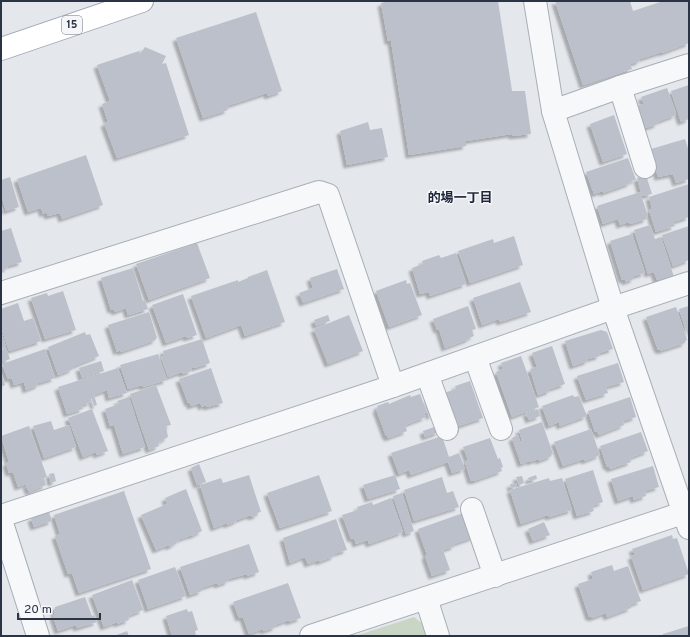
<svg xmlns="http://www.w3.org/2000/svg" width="690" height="637" viewBox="0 0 690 637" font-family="Overpass,'Noto Sans JP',sans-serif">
  <defs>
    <filter id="shadow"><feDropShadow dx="-3.5" dy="3.5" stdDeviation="1" flood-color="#0004"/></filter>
  </defs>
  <rect width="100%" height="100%" fill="#e4e7ec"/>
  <!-- green -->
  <path fill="#c9d6c5" d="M414,617l10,8 4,11h-73z"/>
  <!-- building -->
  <g fill="#bbc0ca" filter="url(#shadow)">
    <path d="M385,1h113l14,90h13l6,43 -19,2v-2l-46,7v5l-57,9 -18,-114h-3l-7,-38 4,-1z"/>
    <path d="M555,1h53l1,1 3,-1h18l3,10 30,-10h26v42l-27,10v-1l-22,7v2l-10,3 2,5 -49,16z"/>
    <path d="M256,12l26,79 -14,5 -1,-3 -40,13 1,4 -25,8 -27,-80z"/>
    <path d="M145,47l21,9 -4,8 4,-1 23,72 -72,23 -13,-35 4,-1 -6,-18 8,-3 -13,-36 42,-14 1,3z"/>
    <path d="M689,85v34l-8,3 -10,-31z"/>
    <path d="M667,88l9,25 -1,1 1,1 -19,7 1,2 -12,4 -8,-23 6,-1 -3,-7z"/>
    <path d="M614,115l13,39 -24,8 -13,-38z"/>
    <path d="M368,122l2,8 12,-2 6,29 -41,8 -7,-34z"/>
    <path d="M685,139l4,12v28l-13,4 -3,-9 -15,3 -6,-20h2l-3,-8z"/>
    <path d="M86,155l17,50 -41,14 -2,-6 -12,3 -2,-4 -3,2 -2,-6 -13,4 -11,-33z"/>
    <path d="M628,158l8,22 -6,1 1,2 -28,10v-2l-9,3 -8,-22z"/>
    <path d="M646,175l6,19 -10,2 -5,-18z"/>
    <path d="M10,177l9,30 -13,4 -5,-17v-14z"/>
    <path d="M689,184v33l-16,5 2,4 -19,6 -7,-22 3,-1 -3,-12z"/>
    <path d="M640,192l8,24 -2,1 1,2 -17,5 -1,-2 -9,3 -2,-6 -15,5 -6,-18z"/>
    <path d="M1,204l3,8 -3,4z"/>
    <path d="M650,225l5,14 6,-2 13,40 -15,5 -1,-2h-1l-3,-8 -6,2 -14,-44z"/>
    <path d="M689,226v34l-16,6 -11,-31z"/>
    <path d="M11,228l11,34 -15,4 1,2 -7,2v-39z"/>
    <path d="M632,234l13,39 -11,3v3l-9,3v-3l-3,1 -12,-39z"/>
    <path d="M514,236l9,29 -53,18 -12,-32 35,-12 1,4z"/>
    <path d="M197,243l13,35 -61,22 -13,-36z"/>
    <path d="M456,253l10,31 -36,12 -1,-4 -9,2 -8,-26 11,-4 -1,-3 17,-6 2,3z"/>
    <path d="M133,268l10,33 2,-1 3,9 -20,6 -2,-7 -11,4 -1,-3 -3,1 -10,-32z"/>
    <path d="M337,269l7,20 -41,14 -4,-10 14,-5 -3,-10z"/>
    <path d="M267,270l18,52 -40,14 -4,-11 -35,13 -15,-42 47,-16v2l10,-4v-1z"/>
    <path d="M406,280l1,4 3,-1 12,32 -33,12 -13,-36z"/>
    <path d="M520,282l11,30 -31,10 -1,-3 -17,6 -9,-27z"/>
    <path d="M63,291l13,39 -31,9 -14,-41 16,-5 1,3z"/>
    <path d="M183,294l14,41 -10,3 -1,-2 -20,7 -14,-38z"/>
    <path d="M18,303l6,18 9,-3 8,23 -32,10 -8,-24v-18z"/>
    <path d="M468,306l8,23 -4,1 2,6 -5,2v1l-24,9 -6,-19 -2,1 -4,-11z"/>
    <path d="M689,306v33l-10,-30z"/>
    <path d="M676,307l11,33 -2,1v2l-25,8v-2l-2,1 -12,-33z"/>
    <path d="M149,312l8,26 -2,1 1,1 -35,12 -1,-2 -3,2 -9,-27z"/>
    <path d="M328,315l2,6 -14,5 -2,-6z"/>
    <path d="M349,315l14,36 -35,13 -14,-35z"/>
    <path d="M601,330l6,2 6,17 -14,4 1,3 -12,3v2l-15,5 -8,-25z"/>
    <path d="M1,331l5,16 -5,2z"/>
    <path d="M85,332l1,3 4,-1 9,22 -27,11 1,2 -15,6 -10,-28z"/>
    <path d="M202,339l8,24 -15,5 -1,-1 -3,1 1,3 -10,3v-2l-14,5 -7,-20 3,-1 -1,-5z"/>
    <path d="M552,346l13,38 -15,5v2l-12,4 -8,-26 7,-2 -5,-14z"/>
    <path d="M6,348l4,11 -8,3 -1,-12z"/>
    <path d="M45,349l10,29 -16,5v2l-13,5 -2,-8 -10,3 -2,-7 -4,1 -6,-15z"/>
    <path d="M158,354l9,26 -24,7 -1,-2 -14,4 -8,-24z"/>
    <path d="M521,356l18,51 -27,10 -16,-45 7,-3 -2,-6z"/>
    <path d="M101,361l3,10 -22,7 -3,-10z"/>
    <path d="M618,363l6,19 -18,5 2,6 -22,7 -9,-24z"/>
    <path d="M118,368l9,25 -18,5 -2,-8 -13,5 3,10 -3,1 -3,-9h-2l2,5 -9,3 1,4 -16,5 -9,-27z"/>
    <path d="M211,368l12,35 -16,4 -1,-2 -4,2 -2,-4 -9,3 -2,-4 -1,1 -9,-24z"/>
    <path d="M1,372l4,13 -4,2z"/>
    <path d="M470,381l13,37 -30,10 -12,-34 15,-5 -1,-3z"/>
    <path d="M156,385l15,40 -5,1 2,11 -10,6 1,3 -10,4 -19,-56z"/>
    <path d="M420,394l7,18 -3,1 2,4 -21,8 2,6 -19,7 -1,-2h-1l-10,-27 2,-1 -1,-2 11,-4 1,2 21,-9 1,2z"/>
    <path d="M573,395l1,2 5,-1 8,20 -27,10 -1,-4 -10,4 -7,-20z"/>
    <path d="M129,397l16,50 -22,7 -9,-29 -4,1 -5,-17 14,-5 -2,-3z"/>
    <path d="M630,397l6,20 -13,4 1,4 -25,10 -2,-4 -2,1 -7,-21z"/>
    <path d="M428,400l5,15 -4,1 -5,-15z"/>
    <path d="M92,409l16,42 -11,4 -1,-3 -13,5 -15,-39z"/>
    <path d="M538,409l2,7 -11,4 -3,-7z"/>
    <path d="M51,421l3,9 15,-5 7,22 -32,11 -11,-32z"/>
    <path d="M542,422l11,32 -2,1 1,1 -13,5v-2l-9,3 -6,-17 5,16 -8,3 -9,-26 6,-3 2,6h2l-3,-11z"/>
    <path d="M29,426l18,51 -29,10 -5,-15 -4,1 -3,-10 3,-1 -8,-26z"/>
    <path d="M437,426l2,6 -14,5 -2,-6z"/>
    <path d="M591,429l9,26 -15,6 -1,-2 -21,7 -9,-24z"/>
    <path d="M641,432l7,19 -18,7 1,4 -21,7 -1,-3 -2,1 -7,-21z"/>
    <path d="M442,436l7,21 10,-4 6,16 -13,4 -4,-11 -37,13 -2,-5 -10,4 -8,-21z"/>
    <path d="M490,438l8,21 2,-1 3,9 -2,1 1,3 -28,10 -1,-1 -2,1 -6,-19 3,-2 -5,-13z"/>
    <path d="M199,464l7,18 -9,3 -6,-17z"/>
    <path d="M653,466l6,21 -14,4 1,5 -12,4 -1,-4 -15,5 -7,-22z"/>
    <path d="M593,470l10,32 -11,4 2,5 -17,5 -12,-37z"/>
    <path d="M54,473l2,8 -5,2 -2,-9z"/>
    <path d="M249,475l12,37 -4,1 1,2 -7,2v-2l-14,5v1l-10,4v-2l-13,5 -14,-43 21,-7 2,5z"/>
    <path d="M319,475l13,36 -52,17 -13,-35z"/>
    <path d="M395,475l5,14 -32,10 -5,-14z"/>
    <path d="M536,475l1,4 -8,2 -1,-3z"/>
    <path d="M522,476l2,7 -5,2 -3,-8z"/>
    <path d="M442,477l5,16 6,-2 6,16 -45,14 -10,-31z"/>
    <path d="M44,478l2,7 -17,7 -3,-7z"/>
    <path d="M549,478l1,3 12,-3 10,32 -23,7 -1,-2 -27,9 -11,-34z"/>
    <path d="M516,483l1,4 -6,1 -1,-4z"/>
    <path d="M186,489l16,42 -10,5v-1l-14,5 1,1 -4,2v1l-6,3v-2l-13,5 -15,-35 26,-11 -2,-6z"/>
    <path d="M124,491l27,78 -72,24 -7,-20 -4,1 -13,-38 5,-2 -6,-19z"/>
    <path d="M402,493l12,38 -8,3 -13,-38z"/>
    <path d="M391,498l12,34 -34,12 -1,-4 -12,4 -2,-6 -3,1 -9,-24 16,-5 -1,-3 15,-5 1,3z"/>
    <path d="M49,512l3,9 -18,6 -3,-9z"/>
    <path d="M466,512l8,25 -20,7 1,2 -12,4 7,20 -18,6 -7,-20 2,-1 -9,-26z"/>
    <path d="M336,519l11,31 -13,4 1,2 -16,6v-2l-11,4 -3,-7 -15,6 -7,-25z"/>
    <path d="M544,522l6,13 -17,6 -5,-12z"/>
    <path d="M672,535l1,4 4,-1 12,36 -46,16 -12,-34 4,-1 -3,-6z"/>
    <path d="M249,544l10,28 -12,4v-2l-19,5 1,2 -11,4 -1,-2 -16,5 1,3 -12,4 -10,-28z"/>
    <path d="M612,565l2,6 14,-5 13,35 -11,4 1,3 -24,9 -1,-4 -14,5 -1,-1h-2l-11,-33 15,-5 -2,-7z"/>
    <path d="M175,567l11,29 -38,13 -10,-29z"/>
    <path d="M132,580l11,30 -15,6 1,4 -12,4v-2l-13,5 -12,-32z"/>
    <path d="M288,583l13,35 -12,4v-2l-14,5 1,2 -12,4 -1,-2 -14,5 -6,-17 -4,1 -6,-16z"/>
    <path d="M85,597l7,19 2,-1 3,7 -20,6 -1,-3 -18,6 -5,-15 2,-1 -1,-6h1v-2z"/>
    <path d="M187,609l1,3 4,-1 6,19 -3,1 1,5h-24l-6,-20z"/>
    <path d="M689,626v10h-26v-2z"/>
    <path d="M127,631l2,5h-15z"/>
  </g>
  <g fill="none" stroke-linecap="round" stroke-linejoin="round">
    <!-- minor casing -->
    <g stroke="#a9aeb7" stroke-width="24">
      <g id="minor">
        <path d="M535,1l18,110 60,197 76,220"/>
        <path d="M620,87l25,80"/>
        <path d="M553,111l67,-24 69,-22"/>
        <path d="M1,293l318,-101 9,3 65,191"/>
        <path d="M475,357l26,72"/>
        <path d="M427,374l20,55"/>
        <path d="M472,509l23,67"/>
        <path d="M1,516l392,-130 220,-78 76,-25"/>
        <path d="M1,520l37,116"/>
        <path d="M426,598l12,38"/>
        <path d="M311,636l378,-125"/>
      </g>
    </g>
    <!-- major casing -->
    <g stroke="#a3abb8" stroke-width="24">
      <path id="major" d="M1,49l141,-48"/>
    </g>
    <!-- minor -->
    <use href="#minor" stroke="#f7f8fa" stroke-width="22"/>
    <!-- major -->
    <use href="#major" stroke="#fff" stroke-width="22"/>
  </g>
  <g text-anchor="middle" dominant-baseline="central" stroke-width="3" stroke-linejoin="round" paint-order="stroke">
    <!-- shield labels -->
    <rect fill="#f4f6f9" stroke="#676e7b" stroke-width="1" x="62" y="16" width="20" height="18" rx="3"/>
    <g font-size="11" font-weight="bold" fill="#2b3445">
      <text x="72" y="25">15</text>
    </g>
    <!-- neighbourhood labels -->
    <g font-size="13" font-weight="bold" fill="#1d2536" stroke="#f4f6f9">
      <text x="460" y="199">的場一丁目</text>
    </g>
  </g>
  <!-- border -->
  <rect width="690" height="637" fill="none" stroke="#2b3445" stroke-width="4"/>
  <!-- scale -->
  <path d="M18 613v6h82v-6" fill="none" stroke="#2b3445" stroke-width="2"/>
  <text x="24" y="613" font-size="12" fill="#2b3445" stroke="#f4f6f9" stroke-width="3" paint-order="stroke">20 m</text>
</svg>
